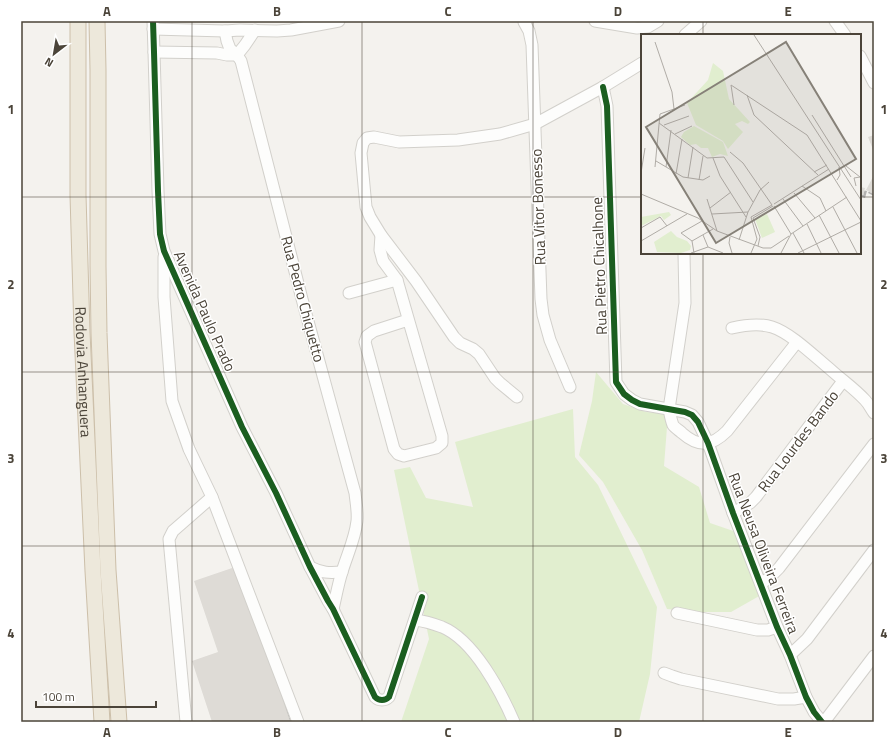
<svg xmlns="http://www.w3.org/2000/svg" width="895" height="743" viewBox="0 0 895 743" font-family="'Titillium Web',sans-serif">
  <defs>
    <filter id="shadow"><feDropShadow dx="2" dy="3" stdDeviation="0" flood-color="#0004"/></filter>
  </defs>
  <rect width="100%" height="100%" fill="#f4f2ee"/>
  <!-- green -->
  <g fill="#e1eecf">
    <path d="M596,372l27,32 23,8 22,2 -4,52 35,21 11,36 32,11 19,61 -30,17h-31l-33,-3 -25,-59 -39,-68 -24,-27 13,-54z"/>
    <path d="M573,409l2,48 23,28 59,122 -7,67 -11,48h-238l28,-83 -35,-169 16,-3 16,31 47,9 -18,-65z"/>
  </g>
  <!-- building -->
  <g fill="#dedbd6" filter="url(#shadow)">
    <path d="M874,135v17l-6,-15z"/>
    <path d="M874,175v19l-8,-4z"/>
    <path d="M860,187l5,1 -2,7 -3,-1z"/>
    <path d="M238,566l52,156h-78l-20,-61 26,-9 -24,-71z"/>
  </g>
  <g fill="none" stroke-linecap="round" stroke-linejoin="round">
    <!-- minor casing -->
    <g stroke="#d2d0cb" stroke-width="13">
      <g id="minor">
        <path d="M153,21l1,31 4,139 2,43 4,17 78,176 34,66 34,74 18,34 5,8 42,88c4,4 10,4 14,0l33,-100"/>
        <path d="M595,21l42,7 11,-1 10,-6"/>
        <path d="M835,21l10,14"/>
        <path d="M524,22l5,9 3,14 9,254 2,16 7,25 20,47"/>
        <path d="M153,29l72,2 15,-1 37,1 14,-1 48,-9"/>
        <path d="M225,31l2,10 3,8 7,6 4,6 61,238 53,194c1,10 3,19 2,28 -2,18 -10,34 -15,51 -4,12 -6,25 -9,37"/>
        <path d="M685,35l16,-14"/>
        <path d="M154,52l63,1 10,2h10l8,-10 10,-15"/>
        <path d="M860,56l14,27"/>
        <path d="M603,87l4,19 9,276 8,12 8,6 8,4 45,8 7,3 6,7 10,21 25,70 44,114 13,28 16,42 8,15 8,10"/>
        <path d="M381,235l-1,15 3,11 14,19 45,156v7l-6,5 -32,8 -6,-2 -4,-5 -29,-107 2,-6 7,-5 34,-11"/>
        <path d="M684,253l1,50 -16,106c1,5 2,11 4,16 2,3 7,6 9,8 17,15 30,13 45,-2l70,-89"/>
        <path d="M164,257v40l8,104 17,48 23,48 86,225"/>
        <path d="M349,293l48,-13"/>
        <path d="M732,328c13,-3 27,-5 40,-1 19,6 43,30 59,43 11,10 24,19 34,30 4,4 6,9 9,13"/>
        <path d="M517,397l-17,-14 -5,-5 -16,-24 -6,-5 -13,-6 -6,-6 -38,-56 -35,-46 -11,-18 -4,-10 -5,-54 2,-10 4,-5 7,-1 25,5 59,-2 42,-6 35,-10 68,-37 39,-24"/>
        <path d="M733,513l17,-10 6,-6 87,-116"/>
        <path d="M310,567c12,6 19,6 32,5"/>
        <path d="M761,584l9,-7 9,-9 95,-124"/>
        <path d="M677,613l80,17h11l9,-3"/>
        <path d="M415,620c9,1 19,4 27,7 32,13 59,65 72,95"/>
        <path d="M790,655l17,-16 67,-89"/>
        <path d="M664,673l8,3 9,3 97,20h16l12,-2"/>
        <path d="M186,722l-17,-183 4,-8 39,-34"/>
        <path d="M824,722l50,-66"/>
      </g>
    </g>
    <!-- highway casing -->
    <g stroke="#ccbfa9" stroke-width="17">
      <g id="highway">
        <path id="s1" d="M78,21v174l4,137 11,239 9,151"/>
        <path d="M97,21l1,49v196l1,67 9,237 11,152"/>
      </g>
    </g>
    <!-- minor -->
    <use href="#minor" stroke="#fdfdfc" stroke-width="11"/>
    <!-- highway -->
    <use href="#highway" stroke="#ede8db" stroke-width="15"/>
    <!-- cycleway casing -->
    <g stroke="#fff" stroke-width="8">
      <g id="cycleway">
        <path d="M153,21l1,31 4,139 2,43 4,17 78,176 34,66 34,74 18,34 5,8 42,88c4,4 10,4 14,0l33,-100"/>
        <path d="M603,87l4,19 9,276 8,12 8,6 8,4 45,8 7,3 6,7 10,21 25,70 44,114 13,28 16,42 8,15 8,10"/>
      </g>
    </g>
    <!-- cycleway -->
    <use href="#cycleway" stroke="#1b5e20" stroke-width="6"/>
  </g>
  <!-- grid -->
  <path fill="none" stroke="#4b4439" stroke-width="1" stroke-opacity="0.55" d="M192,21v701M362,21v701M533,21v701M703,21v14M21,197h621M860,197h14M703,253v469M21,372h853M21,546h853"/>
  <g text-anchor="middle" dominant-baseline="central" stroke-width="3" stroke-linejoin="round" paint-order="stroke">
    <!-- street labels -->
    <g font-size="15" fill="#4b4439" stroke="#fff">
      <text transform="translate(538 207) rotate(-92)">Rua Vitor Bonesso</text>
      <text transform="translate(599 266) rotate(-92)">Rua Pietro Chicalhone</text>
      <text transform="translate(303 299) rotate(75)">Rua Pedro Chiquetto</text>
      <text transform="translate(205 311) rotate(66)">Avenida Paulo Prado</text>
      <text stroke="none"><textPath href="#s1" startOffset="351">Rodovia Anhanguera</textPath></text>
      <text transform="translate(798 441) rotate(-53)">Rua Lourdes Bando</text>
      <text transform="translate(764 553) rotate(69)">Rua Neusa Oliveira Ferreira</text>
    </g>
  </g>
  <!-- overview -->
  <g transform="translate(641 34)">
    <rect width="220" height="220" fill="#f4f2ee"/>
    <path d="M72,29l10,8 6,28 21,23 -2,2 -6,-3 -7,3 8,8 -15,17 -5,-8 -27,-16 -9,-22 21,-23zM53,92l29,16 5,14 -8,-2 -8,3 -4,-9h-7l-5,-4 -6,1 -9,-8 3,-5zM28,178l2,3 -7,5 -3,-4 -20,10v-9zM126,180l8,18 -13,6 -7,-19zM30,197l6,6 10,4 4,5 -1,4 -9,3 -24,-1 -3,-10z" fill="#e1eecf"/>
    <path fill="none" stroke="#b0aca6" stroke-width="1" d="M113,1l107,165M14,8l17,50 2,17M106,61l7,20 64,60M93,71l-3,-20 76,50 54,86M171,81l39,62M18,89l48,35 17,-1 29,45M23,91l25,-9M34,100l17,-8M89,118l13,11 29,42M72,124l7,18 26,41M15,127l27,16 20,3 7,-4M205,132l14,11M14,133l5,-53 25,-9M25,133l5,-37M173,138l13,-7M0,139l4,-25M35,140l6,-35M47,144l5,-31M58,146l4,-24M196,146l3,-5 -1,-8M161,152l18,12 6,13M215,152l-2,-8 6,-1M153,159l21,25M0,160l57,24 19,13 46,17h8l18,-12M66,165l10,32M142,165l20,27M133,170l55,-35M133,172l17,28M192,173l24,46M69,174l21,-16M71,180l36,-2M178,181l20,38M166,190l14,29M0,194l19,-11 7,9M152,199l11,20M62,201l5,12M89,203l-1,6 3,10M98,206l9,-28 12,-22 9,-8M0,207l46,-27M51,207l21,-12M117,212l2,-9 -7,-19 20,-12M67,213l15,6M50,219l17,-6M53,219l-2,-12 -11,-8 21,-12M110,219l6,-14 -6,-22 21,-12M140,219l10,-19 56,-37M157,219l63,-31"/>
    <path fill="#868178" fill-opacity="0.15" stroke="#868178" stroke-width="2" d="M145,8l70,117 -140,84 -70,-116z"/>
    <rect width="220" height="220" fill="none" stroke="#4b4439" stroke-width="2"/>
  </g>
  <!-- border -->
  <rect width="895" height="743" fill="none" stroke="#ffffff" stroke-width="44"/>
  <!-- north arrow -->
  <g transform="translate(54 54) rotate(211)" stroke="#ffffff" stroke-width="3" paint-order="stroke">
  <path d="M0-3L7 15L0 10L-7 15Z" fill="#4b4439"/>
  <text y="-6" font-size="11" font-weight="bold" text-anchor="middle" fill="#4b4439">N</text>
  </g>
  <!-- scale -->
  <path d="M36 701v6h120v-6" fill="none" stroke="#4b4439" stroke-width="2"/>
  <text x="42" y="701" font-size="12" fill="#4b4439" stroke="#ffffff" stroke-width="3" paint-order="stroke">100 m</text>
  <rect x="22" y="22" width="851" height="699" fill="none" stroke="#4b4439" stroke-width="1.5"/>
  <g font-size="13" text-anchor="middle" font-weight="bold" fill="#4b4439">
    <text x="107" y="16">A</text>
    <text x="277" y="16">B</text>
    <text x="448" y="16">C</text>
    <text x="618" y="16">D</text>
    <text x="788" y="16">E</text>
    <text x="11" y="114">1</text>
    <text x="884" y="114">1</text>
    <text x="11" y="289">2</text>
    <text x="884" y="289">2</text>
    <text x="11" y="463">3</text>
    <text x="884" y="463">3</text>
    <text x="11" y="638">4</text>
    <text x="884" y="638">4</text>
    <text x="107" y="737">A</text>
    <text x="277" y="737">B</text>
    <text x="448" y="737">C</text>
    <text x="618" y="737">D</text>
    <text x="788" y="737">E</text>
  </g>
</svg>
